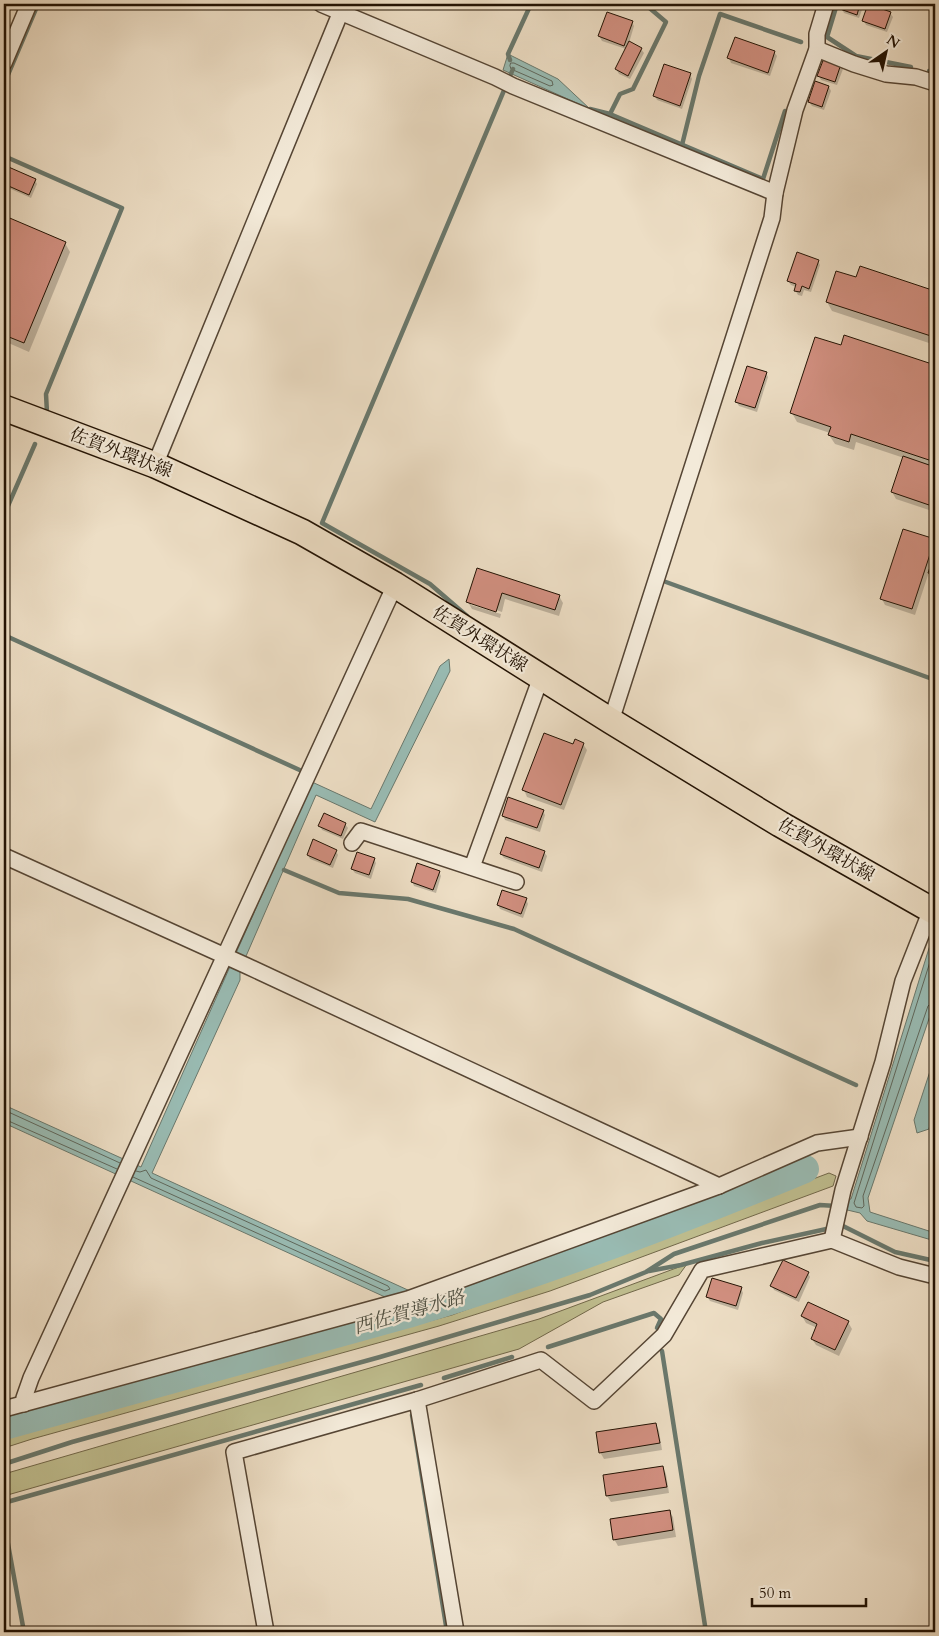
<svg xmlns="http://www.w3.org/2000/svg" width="939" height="1636" viewBox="0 0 939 1636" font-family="Cardo,'Noto Serif JP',serif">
  <rect width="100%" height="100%" fill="#eddec5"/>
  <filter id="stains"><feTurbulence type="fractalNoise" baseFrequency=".004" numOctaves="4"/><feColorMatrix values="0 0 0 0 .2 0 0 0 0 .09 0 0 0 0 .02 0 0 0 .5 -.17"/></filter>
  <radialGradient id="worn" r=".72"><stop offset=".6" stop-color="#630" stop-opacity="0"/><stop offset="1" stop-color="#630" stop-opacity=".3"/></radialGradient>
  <!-- green -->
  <g fill="#c0bf90" stroke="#71684a">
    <path d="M829,1173l7,3 -3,10 -283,105 -111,35 -407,113 -28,9v-14l448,-119z"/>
    <path d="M687,1264l-8,11 -76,27 -84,47 -515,147v-22l535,-155z"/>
  </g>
  <!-- water -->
  <g fill="#99bcb4" stroke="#69786d">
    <path d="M508,54l50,25 32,30 -87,-39z"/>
    <path d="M449,659l1,12 -75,151 -59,-27 -76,175v10l-88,193 258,118 -25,6 -381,-174v-18l137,62 171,-385 59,27 69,-143z"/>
    <path d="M935,929v72l-67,197 2,14 65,21v8l-68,-20 -7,-8 -17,-4 3,-10h5z"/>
    <path d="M935,1056v53h-2l-4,20 -12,4 -3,-13z"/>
  </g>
  <!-- shadow -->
  <g fill="#0003">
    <path d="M843,4h21l-5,14 -15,-5 -2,-4z"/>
    <path d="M890,13l3,4 -6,15 -21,-7 -2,-4z"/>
    <path d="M632,22l2,4 -5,17 12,6 3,4 -14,26 -11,-5 -3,-5 10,-20 -24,-8 -3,-5z"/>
    <path d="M774,52l3,4 -7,20 -39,-13 -2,-5z"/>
    <path d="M841,65l2,4 -6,16 -16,-5 -2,-4z"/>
    <path d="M690,74l2,5 -10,30 -25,-9 -2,-4z"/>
    <path d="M829,87l2,4 -7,19 -12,-4 -3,-4z"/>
    <path d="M4,167l31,13 2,4 -6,14 -27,-12z"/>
    <path d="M5,218l60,25 5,9 -41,100 -25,-11v-119z"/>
    <path d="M818,261l2,4 -9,27 -7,-2 -2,6 -4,-1 -3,-5 1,-3 -5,-2 -3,-4z"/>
    <path d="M861,267l74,25v53l-103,-34 -5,-9 30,-23z"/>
    <path d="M845,336l90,30v146l-39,-13 -4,-7 12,-34 -48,-16 -2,8 -19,-6 -6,-9 1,-2 -33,-11 -5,-9 49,-66z"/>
    <path d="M766,373l2,4 -11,35 -18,-6 -3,-5z"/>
    <path d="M934,540l1,3v37l-6,-8 -14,43 -30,-10 -3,-6z"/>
    <path d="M478,570l81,26 4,7 -4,13 -54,-17 -3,13 -31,-10v3l30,9 -1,4 -28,-9 -4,-7z"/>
    <path d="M583,744l4,6 -23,60 -37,-13 -3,-7 50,-44z"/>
    <path d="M543,811l2,4 -5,17 -35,-12 -2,-4z"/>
    <path d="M345,824l3,4 -5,11 -21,-9 -2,-4z"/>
    <path d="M336,851l2,4 -5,13 -23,-9 -2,-4z"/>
    <path d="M544,852l3,4 -5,16 -38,-14 -3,-4z"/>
    <path d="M374,859l2,4 -5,16 -16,-6 -3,-4z"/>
    <path d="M439,872l2,4 -5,17 -22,-7 -2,-5z"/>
    <path d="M526,899l2,5 -5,14 -23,-9 -2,-4z"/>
    <path d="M808,1273l2,4 -11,25 -25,-12 -2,-4z"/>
    <path d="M741,1288l2,5 -5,17 -28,-9 -3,-5z"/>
    <path d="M802,1316l46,6 4,7 -13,27 -23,-11 -4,-6 5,-11 -11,-5z"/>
    <path d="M656,1424l3,7 3,19 -58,9 -4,-7z"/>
    <path d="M663,1467l3,7 3,19 -58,9 -4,-6z"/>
    <path d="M669,1511l4,6 3,20 -58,9 -4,-7z"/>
  </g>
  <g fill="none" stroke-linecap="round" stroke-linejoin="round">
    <!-- shore -->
    <g stroke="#5e675c" stroke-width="1">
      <path d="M511,63h3l38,18 1,4 -3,1 -39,-17 -1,-3z"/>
      <path d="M935,946l-81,257 2,4 6,1 2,-2 -1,-10 65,-190 3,-3 4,-1"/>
      <path d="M4,1110l116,53"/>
      <path d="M4,1119l113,50"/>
      <path d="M133,1177l252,114 5,-2 -2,-3 -237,-108 -5,-8 -6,2 -4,-1"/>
    </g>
    <!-- stream -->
    <g stroke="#69786d" stroke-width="4.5">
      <path d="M837,4l-10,33 29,19 55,11"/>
      <path d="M510,60l-2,-6 23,-50"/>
      <path d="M929,71l6,3"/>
      <path d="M4,84l34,-80"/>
      <path d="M590,109l20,5 153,65 22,-68"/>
      <path d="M610,114l10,-20 13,-5 33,-67 -20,-17"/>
      <path d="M682,145l17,-69 21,-62 81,28"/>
      <path d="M4,156l118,52 -76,186 1,19"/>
      <path d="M4,515l31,-71"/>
      <path d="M666,582l269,98"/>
      <path d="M467,616l-37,-32 -108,-61 191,-454"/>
      <path d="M4,635l300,137"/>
      <path d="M284,870l55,23 69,6 106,30 342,156"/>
      <path d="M839,1227l4,-1 52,26 40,9"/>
      <path d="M649,1271l32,-6 81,-22 69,-15"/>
      <path d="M548,1347l106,-34 7,6 -4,9"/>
      <path d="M662,1351l44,281"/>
      <path d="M444,1378l68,-21"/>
      <path d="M412,1415l35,217"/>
      <path d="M4,1464l68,-22 308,-85 210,-62 56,-23 28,-18 146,-49 16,1"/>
      <path d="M7,1502l414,-117"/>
      <path d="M4,1522l20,110"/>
    </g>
    <!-- river -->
    <path stroke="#99bcb4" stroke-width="28" d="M4,1426l404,-112c135,-41 267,-91 397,-145"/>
  </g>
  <!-- building -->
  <g fill="#d29081" stroke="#221203">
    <path d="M842,4h18l-3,11 -17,-6z"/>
    <path d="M868,4l23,8 -6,17 -23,-8z"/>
    <path d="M607,12l26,9 -9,25 -26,-10z"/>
    <path d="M735,37l40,14 -7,22 -41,-15z"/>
    <path d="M629,41l13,7 -14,28 -13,-7z"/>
    <path d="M824,58l17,6 -6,18 -18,-6z"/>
    <path d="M664,64l27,9 -11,33 -27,-10z"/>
    <path d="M815,81l14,5 -7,21 -14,-5z"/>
    <path d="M4,165l32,14 -7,16 -25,-11z"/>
    <path d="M5,216l61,26 -42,101 -20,-8z"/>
    <path d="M797,252l22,8 -10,29 -7,-3 -2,6 -6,-1 2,-7 -9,-3z"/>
    <path d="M860,266l75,25v42l-1,4 -108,-35 10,-31 20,6z"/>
    <path d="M844,335l91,30v97l-84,-28 -2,8 -21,-7 3,-8 -41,-14 25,-76 26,8z"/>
    <path d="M747,366l20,6 -12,36 -20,-6z"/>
    <path d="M903,456l32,11v29l-3,10 -41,-14z"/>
    <path d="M903,529l32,10 -23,70 -32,-10z"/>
    <path d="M935,552v23l-7,-2z"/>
    <path d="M477,568l83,27 -5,15 -53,-17 -6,19 -30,-10z"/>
    <path d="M544,733l29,11 2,-5 9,4 -23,62 -39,-15z"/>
    <path d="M508,797l36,13 -7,18 -35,-12z"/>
    <path d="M324,813l22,10 -5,13 -23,-10z"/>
    <path d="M506,837l39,14 -6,17 -39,-14z"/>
    <path d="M313,839l24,11 -7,15 -23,-10z"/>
    <path d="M357,852l18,6 -6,17 -18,-6z"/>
    <path d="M417,863l23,8 -7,19 -22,-8z"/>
    <path d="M502,890l25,8 -6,16 -24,-9z"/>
    <path d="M783,1260l26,12 -13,26 -26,-12z"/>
    <path d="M712,1278l30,9 -6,19 -30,-9z"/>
    <path d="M808,1302l41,19 -14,29 -24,-11 6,-15 -16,-8z"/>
    <path d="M656,1423l4,20 -61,10 -3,-21z"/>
    <path d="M663,1466l4,21 -61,9 -3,-21z"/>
    <path d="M670,1510l3,20 -60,10 -3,-21z"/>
  </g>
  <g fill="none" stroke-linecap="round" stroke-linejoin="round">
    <!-- street casing -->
    <g stroke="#554534" stroke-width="18">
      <g id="street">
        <path d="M321,4l174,73 18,9 262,107"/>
        <path d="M817,49l37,15 32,10 30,3 19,6"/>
        <path d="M4,63l25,-59"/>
        <path d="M155,465l189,-461"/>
        <path d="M611,721l161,-503 3,-25 20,-83 22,-61v-15l9,-30"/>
        <path d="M352,843l9,-12 155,51"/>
        <path d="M4,856l243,110 472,220"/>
        <path d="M472,867l69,-190"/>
        <path d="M832,1240l11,-50 40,-128 20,-81 31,-79"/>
        <path d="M417,1400l39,232"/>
        <path d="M24,1404v-6l7,-20 364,-793"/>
        <path d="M4,1409l404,-110 311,-113 98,-43 43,-6"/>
        <path d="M266,1632l-32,-180 183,-52 124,-40 53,41 70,-66 38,-65 130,-30 67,27 36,9"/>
      </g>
    </g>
    <!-- primary casing -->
    <g stroke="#221203" stroke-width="28">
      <path id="primary" d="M4,408l151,57 147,67 93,53 216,136 169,103 155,88"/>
    </g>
    <!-- street -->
    <use href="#street" stroke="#f3ead9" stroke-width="15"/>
    <!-- primary -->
    <use href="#primary" stroke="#eddec5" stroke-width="25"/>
  </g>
  <g text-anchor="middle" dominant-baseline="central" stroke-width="4.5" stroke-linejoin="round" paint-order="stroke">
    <!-- street labels -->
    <g font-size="18" fill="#221203" stroke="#f3ead9">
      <text transform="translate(121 453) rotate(21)">佐賀外環状線</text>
      <text transform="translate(480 639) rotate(32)">佐賀外環状線</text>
      <text transform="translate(826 850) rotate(30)">佐賀外環状線</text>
    </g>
    <!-- water labels -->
    <g font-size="19" font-style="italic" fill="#4c4e41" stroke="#f3ead9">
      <text transform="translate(409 1312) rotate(-16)">西佐賀導水路</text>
    </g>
  </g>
  <!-- margin -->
  <rect width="939" height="1636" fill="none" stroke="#eddec5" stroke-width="20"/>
  <rect x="5" y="5" width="929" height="1626" fill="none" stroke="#221203" stroke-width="2.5"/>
  <rect x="10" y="10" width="919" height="1616" fill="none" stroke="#221203"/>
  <!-- north arrow -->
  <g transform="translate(886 52) rotate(34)" stroke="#f3ead9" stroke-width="4" paint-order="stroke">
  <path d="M0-4L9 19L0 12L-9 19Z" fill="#221203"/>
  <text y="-8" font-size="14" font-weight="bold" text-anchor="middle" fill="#221203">N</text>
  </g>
  <!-- scale -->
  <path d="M752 1598v8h114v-8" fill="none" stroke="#221203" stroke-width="2.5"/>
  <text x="759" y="1598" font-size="15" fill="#221203" stroke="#f3ead9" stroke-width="4" paint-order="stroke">50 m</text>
  <rect width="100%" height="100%" filter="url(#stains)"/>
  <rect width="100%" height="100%" fill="url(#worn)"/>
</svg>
